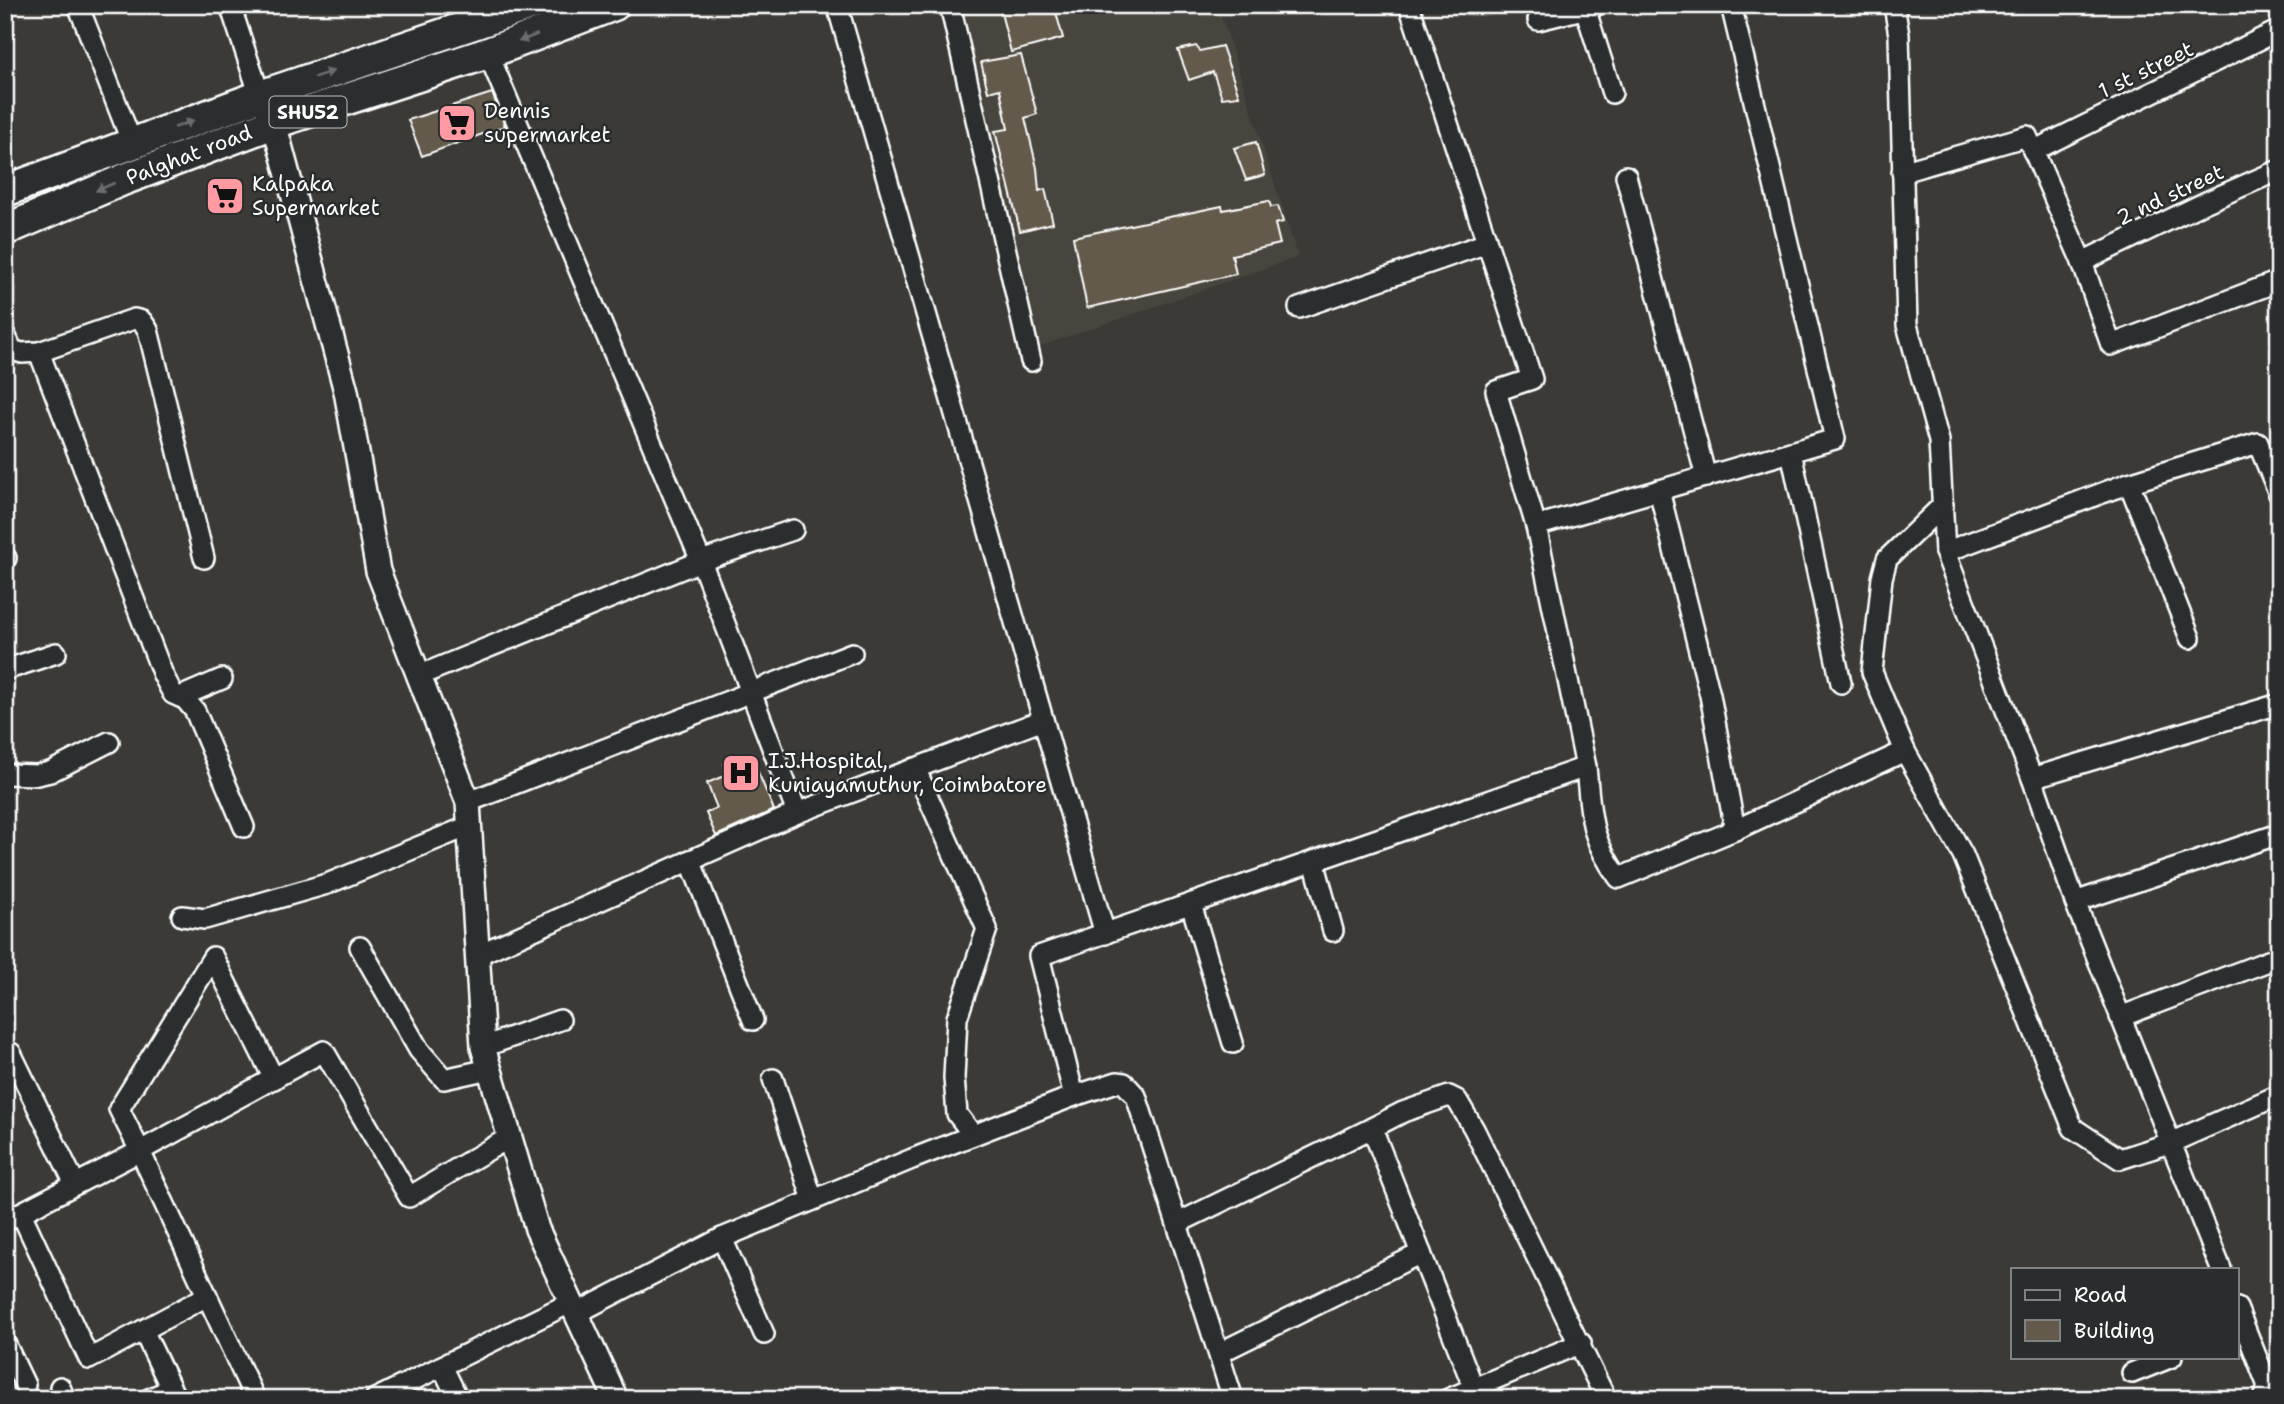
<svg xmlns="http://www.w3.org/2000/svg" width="2284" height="1404" viewBox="0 0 2284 1404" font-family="'Shantell Sans',sans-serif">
  <rect width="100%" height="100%" fill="#3b3a37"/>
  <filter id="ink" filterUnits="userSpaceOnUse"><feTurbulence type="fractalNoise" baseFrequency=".0143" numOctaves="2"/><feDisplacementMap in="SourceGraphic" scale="14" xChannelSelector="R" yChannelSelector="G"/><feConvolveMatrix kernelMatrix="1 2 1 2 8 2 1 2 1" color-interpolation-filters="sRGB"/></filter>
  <g filter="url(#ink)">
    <!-- built -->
    <path fill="#47443d" d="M960,5h258l80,252 -260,90z"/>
    <!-- building -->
    <g fill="#635a4b" stroke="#fff" stroke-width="2">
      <path d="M999,5h55l9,33 -52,14z"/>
      <path d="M1196,46l4,5 22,-5 17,50 -17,2 -9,-26 -24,8 -11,-30z"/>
      <path d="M1021,55l16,59 -12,4 12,50 2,23 6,-2 8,34 -33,8 -25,-100 13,-2 -8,-40 -12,3 -7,-30z"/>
      <path d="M492,93l13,33 -83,30 -14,-36z"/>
      <path d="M1256,142l9,33 -19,5 -12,-32z"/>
      <path d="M1269,201l2,6 7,-1 5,16 -8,2 5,20 -48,11 4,19 -149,34 -14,-71 149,-31 1,4z"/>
      <path d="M750,753l24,57 -58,26 -10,-23 11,-5 -10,-25 22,-9 -5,-10z"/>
    </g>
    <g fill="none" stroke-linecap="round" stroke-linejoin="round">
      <!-- minor casing -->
      <g stroke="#fff" stroke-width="24">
        <g id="minor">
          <path d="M78,5l54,138"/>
          <path d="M230,5l30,91"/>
          <path d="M837,5l268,929"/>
          <path d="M950,5l81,356"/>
          <path d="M1409,5l123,374 -36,12 40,135"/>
          <path d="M1894,5l5,30 8,290 32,116 6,111 87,226 43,124 146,367"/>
          <path d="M1585,8l27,85"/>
          <path d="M1538,20l57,-14"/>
          <path d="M488,53l213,508 96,252 246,-93"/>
          <path d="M2033,151l246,-121"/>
          <path d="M1902,172l125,-36 55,126 29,83 168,-64"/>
          <path d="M1626,176l80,301"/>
          <path d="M2082,262l122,-59 75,-33"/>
          <path d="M1299,308l188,-65"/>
          <path d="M5,334l7,16 10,3 17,-1 95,-33 8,2 6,9 56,228"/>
          <path d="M39,352l124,323 10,19 12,5 10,12 49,116"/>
          <path d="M1791,452l50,231"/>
          <path d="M2129,483l61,155"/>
          <path d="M1659,490l51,205 25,135"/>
          <path d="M1945,552l184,-69 129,-40 21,51"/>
          <path d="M5,559l1,-1"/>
          <path d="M5,670l51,-17"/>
          <path d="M418,676l283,-115 92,-31"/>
          <path d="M180,697l42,-18"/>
          <path d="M1905,751l58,104 110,273 47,31 50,-16 109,-48"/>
          <path d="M1586,767c5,48 3,71 33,111l116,-48 170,-79 -33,-79 10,-94 5,-19 56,-54"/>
          <path d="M915,768l72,161 -30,89 -3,60 3,36 16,21"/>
          <path d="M5,774l32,1 13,-3 59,-30"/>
          <path d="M2032,778l247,-74"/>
          <path d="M468,802l384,-149"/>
          <path d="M690,860l63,160"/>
          <path d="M1314,861l19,70"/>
          <path d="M2075,902l204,-68"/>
          <path d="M1191,904l42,139"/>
          <path d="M182,916l23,3 122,-35 142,-58"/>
          <path d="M360,947l59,103 25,29 45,-10"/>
          <path d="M477,955l320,-142"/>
          <path d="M2120,1017l159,-60"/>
          <path d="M483,1047l77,-27"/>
          <path d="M11,1053l64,131"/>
          <path d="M773,1079l40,121"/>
          <path d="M1074,1096l43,-14 7,1 12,13 97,303"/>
          <path d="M1372,1128l31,-16 46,-16 8,4 17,29 132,270"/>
          <path d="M21,1213l68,146 118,-63"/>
          <path d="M5,1221l135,-70 -21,-42 94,-152 61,122"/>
          <path d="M1178,1223l194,-95 106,271"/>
          <path d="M722,1238l42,96"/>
          <path d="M2237,1308l31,78 -4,13"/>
          <path d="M577,1313l145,-75 190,-79 162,-63 -35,-140 547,-189 -50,-241 299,-87 -104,-434"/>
          <path d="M143,1330l33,69"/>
          <path d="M5,1343l20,42"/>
          <path d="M1219,1353l202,-100"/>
          <path d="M442,1366l16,33"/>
          <path d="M2132,1373l40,-16"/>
          <path d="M60,1387l5,12"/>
          <path d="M149,1399l22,-10"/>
          <path d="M255,1399l-115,-248 184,-100 85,146 101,-60"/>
          <path d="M375,1399l197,-97"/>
          <path d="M1448,1399l133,-56"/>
        </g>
      </g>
      <!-- tertiary casing -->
      <g stroke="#fff" stroke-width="28">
        <path id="tertiary" d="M268,111l6,12 72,268 32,180 90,231 15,245 54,182 79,170"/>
      </g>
      <!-- primary casing -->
      <g stroke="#fff" stroke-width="35">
        <g id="primary">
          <path d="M5,191l255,-95 270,-91"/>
          <path d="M5,230l120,-51 149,-56 214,-70 126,-48"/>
        </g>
      </g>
      <!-- minor -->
      <use href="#minor" stroke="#2a2d2e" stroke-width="19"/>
      <!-- tertiary -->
      <use href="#tertiary" stroke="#2a2d2e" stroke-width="23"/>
      <!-- primary -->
      <use href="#primary" stroke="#2a2d2e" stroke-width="30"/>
    </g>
    <!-- one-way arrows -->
    <defs><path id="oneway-solid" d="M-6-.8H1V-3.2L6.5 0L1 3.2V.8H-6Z" transform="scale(1.75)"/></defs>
    <g fill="#6a6c6d">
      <use href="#oneway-solid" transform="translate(528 38) rotate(159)"/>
      <use href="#oneway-solid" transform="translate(324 74) rotate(-18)"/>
      <use href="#oneway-solid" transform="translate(184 124) rotate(-20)"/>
      <use href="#oneway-solid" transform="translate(105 187) rotate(157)"/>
    </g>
  </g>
  <!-- icons -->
  <defs>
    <g id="supermarket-square" transform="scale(2.0125)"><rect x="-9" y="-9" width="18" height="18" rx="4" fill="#ff9aa2" stroke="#2a2d2e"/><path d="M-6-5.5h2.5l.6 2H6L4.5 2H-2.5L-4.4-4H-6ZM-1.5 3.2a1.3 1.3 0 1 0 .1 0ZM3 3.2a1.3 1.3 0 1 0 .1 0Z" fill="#111"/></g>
    <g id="hospital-square" transform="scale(2.0125)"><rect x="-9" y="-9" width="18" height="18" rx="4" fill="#ff9aa2" stroke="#2a2d2e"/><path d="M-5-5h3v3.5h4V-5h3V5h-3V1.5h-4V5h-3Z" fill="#111"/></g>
  </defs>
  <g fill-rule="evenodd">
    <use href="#supermarket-square" x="457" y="123"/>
    <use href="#supermarket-square" x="225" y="196"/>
    <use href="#hospital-square" x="741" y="773"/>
  </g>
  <g text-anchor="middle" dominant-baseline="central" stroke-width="5" stroke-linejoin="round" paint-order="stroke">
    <!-- shield labels -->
    <rect fill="#2a2d2e" stroke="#bfc0c0" stroke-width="2" x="269.5" y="96.5" width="77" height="31" rx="5"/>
    <g font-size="19" font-weight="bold" fill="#fff">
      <text x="308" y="112">SHU52</text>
    </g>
    <!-- street labels -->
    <g font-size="21" fill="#fff" stroke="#2a2d2e">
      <text transform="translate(2146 70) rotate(-26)">1 st street</text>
      <text transform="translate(189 155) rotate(-21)">Palghat road</text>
      <text transform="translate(2170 195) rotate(-25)">2 nd street</text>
    </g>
    <!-- poi labels -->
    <g font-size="21" fill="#fff" stroke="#2a2d2e" text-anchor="start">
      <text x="484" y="111">Dennis<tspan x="484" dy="24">supermarket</tspan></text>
      <text x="252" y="184">Kalpaka<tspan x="252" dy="24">Supermarket</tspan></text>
      <text x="768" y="761">I.J.Hospital,<tspan x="768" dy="24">Kuniayamuthur, Coimbatore</tspan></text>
    </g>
  </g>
  <!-- margin -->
  <rect width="2284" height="1404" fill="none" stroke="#2a2d2e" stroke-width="28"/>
  <rect x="14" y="14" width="2256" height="1376" fill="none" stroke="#fff" stroke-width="2.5" filter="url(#ink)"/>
  <!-- legend -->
  <rect x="2011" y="1268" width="228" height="91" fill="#2a2d2e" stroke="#7f8182" stroke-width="2"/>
  <rect x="2025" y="1290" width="35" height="10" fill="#2a2d2e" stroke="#7f8182" stroke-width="2"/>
  <text x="2074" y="1302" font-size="21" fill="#ffffff">Road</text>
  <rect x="2025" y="1320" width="35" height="21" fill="#635a4b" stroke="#7f8182" stroke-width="2"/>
  <text x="2074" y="1338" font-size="21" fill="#ffffff">Building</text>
</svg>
